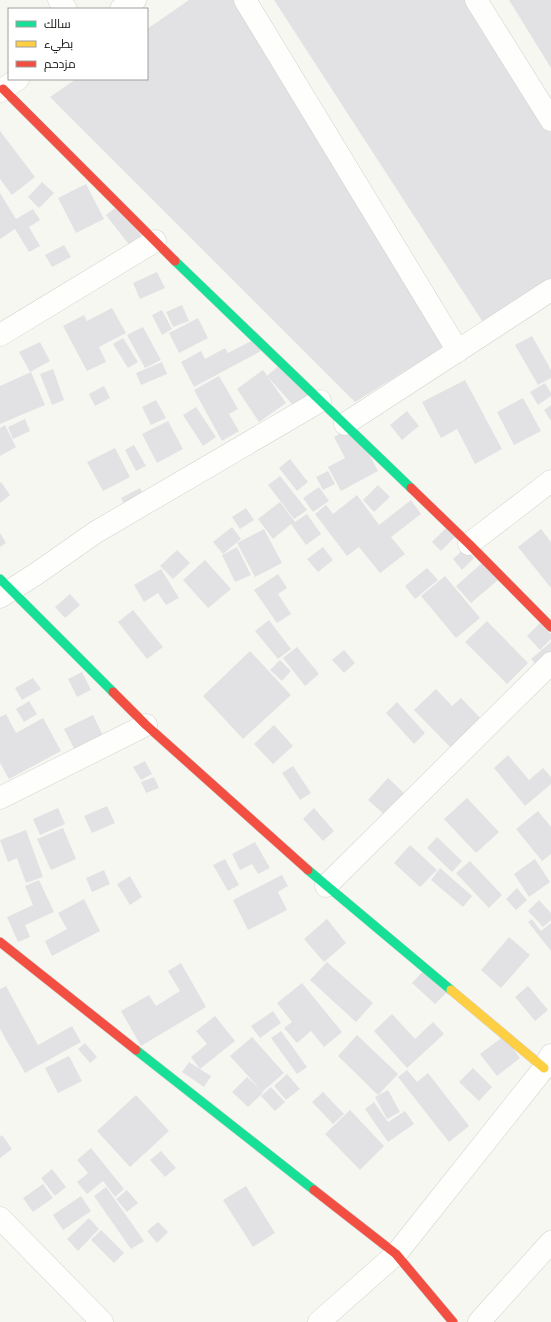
<svg xmlns="http://www.w3.org/2000/svg" width="551" height="1322" viewBox="0 0 551 1322" font-family="'Source Sans 3',Cairo,sans-serif">
  <rect width="100%" height="100%" fill="#f7f7f2"/>
  <!-- building -->
  <g fill="#e2e2e5">
    <path d="M189,0h45l213,345 -92,57 -305,-305 26,-18h71v-50z"/>
    <path d="M274,0h193l84,133v148l-67,43z"/>
    <path d="M509,0h42v68z"/>
    <path d="M0,131l35,46 -23,18 -12,-16z"/>
    <path d="M42,182l12,11 -15,15 -11,-11z"/>
    <path d="M86,184l18,35 -28,14 -18,-35z"/>
    <path d="M0,193l16,26 17,-10 7,11 -11,7 11,19 -11,6 -14,-23 -15,10z"/>
    <path d="M119,205l23,32 -12,9 -24,-31z"/>
    <path d="M64,245l7,12 -19,10 -7,-12z"/>
    <path d="M157,272l8,16 -25,11 -7,-16z"/>
    <path d="M182,305l7,16 -16,6 -7,-15z"/>
    <path d="M112,308l14,25 -27,14 7,15 -19,9 -24,-45 21,-11 3,6z"/>
    <path d="M162,310l10,19 -10,6 -10,-20z"/>
    <path d="M198,318l10,20 -29,15 -10,-20z"/>
    <path d="M143,327l18,33 -16,8 -18,-33z"/>
    <path d="M532,336l19,34v8l-13,7 -23,-40z"/>
    <path d="M123,338l15,24 -10,6 -15,-24z"/>
    <path d="M255,339l6,12 -67,36 -13,-25 20,-11 4,8 20,-11 3,5z"/>
    <path d="M40,342l10,19 -20,11 -11,-20z"/>
    <path d="M162,362l5,12 -26,11 -5,-12z"/>
    <path d="M281,364l33,39 -13,11 -34,-38z"/>
    <path d="M53,369l11,31 -12,5 -12,-31z"/>
    <path d="M263,370l23,33 -27,19 -22,-33z"/>
    <path d="M31,372l14,33 -45,19v-38z"/>
    <path d="M219,376l19,33 -9,5 10,17 -17,10 -28,-51z"/>
    <path d="M465,380l37,69 -27,15 -18,-35 -16,9 -19,-36z"/>
    <path d="M545,383l6,10v3l-13,9 -8,-13z"/>
    <path d="M104,386l6,12 -15,8 -6,-12z"/>
    <path d="M523,398l18,33 -27,14 -17,-33z"/>
    <path d="M156,400l10,18 -15,7 -9,-18z"/>
    <path d="M551,405v16l-7,-11z"/>
    <path d="M196,407l20,30 -13,9 -20,-31z"/>
    <path d="M407,411l12,15 -17,14 -12,-15z"/>
    <path d="M25,419l5,12 -17,8 -5,-12z"/>
    <path d="M168,421l15,28 -26,14 -15,-29z"/>
    <path d="M5,425l11,22 -16,9v-28z"/>
    <path d="M354,426l24,45 -37,20 -13,-24 17,-9 -11,-21z"/>
    <path d="M134,445l12,21 -10,5 -11,-21z"/>
    <path d="M115,448l15,29 -27,14 -16,-29z"/>
    <path d="M290,459l18,23 -11,9 -18,-23z"/>
    <path d="M328,471l7,13 -12,6 -7,-13z"/>
    <path d="M280,476l27,34 -13,9 -26,-34z"/>
    <path d="M1,482l9,13 -10,8v-20z"/>
    <path d="M378,485l12,12 -16,15 -11,-12z"/>
    <path d="M319,487l10,14 -16,11 -10,-14z"/>
    <path d="M140,488l9,17 -19,10 -9,-17z"/>
    <path d="M357,495l22,30 32,-25 10,14 -30,23 14,17 -25,19 -21,-26 -12,9 -32,-42 11,-9 7,9z"/>
    <path d="M280,502l15,20 12,-8 14,20 -15,11 -15,-21 -18,15 -15,-20z"/>
    <path d="M246,508l8,12 -14,9 -8,-12z"/>
    <path d="M232,527l9,12 -18,15 -10,-12z"/>
    <path d="M446,528l9,9 -14,14 -9,-9z"/>
    <path d="M264,529l18,34 -27,14 -18,-34z"/>
    <path d="M541,529l10,13v46l-33,-41z"/>
    <path d="M0,533l6,10 -6,4z"/>
    <path d="M237,547l14,28 -16,7 -13,-27z"/>
    <path d="M323,547l10,13 -15,12 -11,-13z"/>
    <path d="M465,548l9,10 -12,12 -9,-11z"/>
    <path d="M177,550l13,13 -17,16 -13,-13z"/>
    <path d="M205,560l26,29 -23,19 -25,-28z"/>
    <path d="M482,563l16,17 -27,23 -15,-17z"/>
    <path d="M427,568l11,12 -23,19 -10,-13z"/>
    <path d="M161,569l18,29 -13,7 -8,-12 -14,9 -10,-17z"/>
    <path d="M278,574l9,14 -9,6 13,20 -14,9 -23,-33z"/>
    <path d="M445,576l35,42 -24,20 -35,-42z"/>
    <path d="M70,594l10,11 -15,13 -10,-11z"/>
    <path d="M133,610l30,37 -16,12 -29,-37z"/>
    <path d="M269,620l22,29 -13,10 -23,-28z"/>
    <path d="M487,621l41,42 -21,21 -42,-42z"/>
    <path d="M540,623l11,11v5l-11,11 -13,-14z"/>
    <path d="M551,642v18l-11,9 -9,-10z"/>
    <path d="M297,647l22,27 -14,12 -22,-28z"/>
    <path d="M344,650l11,13 -11,10 -12,-13z"/>
    <path d="M250,651l41,44 -48,44 -40,-43z"/>
    <path d="M280,660l11,11 -9,10 -12,-11z"/>
    <path d="M82,672l9,18 -14,7 -9,-18z"/>
    <path d="M33,678l8,11 -19,11 -7,-12z"/>
    <path d="M436,689l16,17 9,-8 25,26 -30,29 -42,-43z"/>
    <path d="M29,701l8,13 -13,8 -8,-13z"/>
    <path d="M397,702l28,31 -11,11 -28,-31z"/>
    <path d="M6,714l10,19 27,-15 18,33 -52,28 -9,-16v-46z"/>
    <path d="M93,715l13,27 -28,14 -14,-27z"/>
    <path d="M274,725l19,21 -20,18 -19,-20z"/>
    <path d="M508,755l21,25 14,-12 8,9v7l-26,22 -31,-38z"/>
    <path d="M145,761l7,13 -11,6 -8,-13z"/>
    <path d="M293,766l18,27 -11,7 -18,-27z"/>
    <path d="M154,777l5,11 -13,5 -5,-11z"/>
    <path d="M388,778l18,17 -20,21 -18,-16z"/>
    <path d="M467,798l32,34 -23,21 -32,-34z"/>
    <path d="M107,806l8,17 -23,10 -8,-17z"/>
    <path d="M58,808l7,16 -25,11 -7,-16z"/>
    <path d="M314,808l20,23 -11,10 -20,-22z"/>
    <path d="M538,811l13,16v27l-9,7 -26,-32z"/>
    <path d="M63,828l13,31 -25,11 -14,-31z"/>
    <path d="M26,830l17,47 -17,6 -9,-25 -9,4 -8,-22z"/>
    <path d="M437,837l25,24 -10,11 -25,-24z"/>
    <path d="M255,842l15,26 -12,6 -6,-10 -12,6 -8,-16z"/>
    <path d="M410,845l27,25 -17,17 -26,-24z"/>
    <path d="M225,859l14,26 -11,6 -15,-26z"/>
    <path d="M535,859l15,23 -21,15 -15,-23z"/>
    <path d="M470,861l32,34 -13,13 -33,-35z"/>
    <path d="M440,868l32,28 -9,11 -32,-27z"/>
    <path d="M104,870l6,14 -18,8 -6,-14z"/>
    <path d="M282,875l6,11 -10,6 9,18 -39,20 -15,-30z"/>
    <path d="M130,876l12,21 -12,8 -13,-21z"/>
    <path d="M39,880l15,32 -29,13 5,12 -12,5 -11,-25 26,-12 -8,-19z"/>
    <path d="M517,888l10,12 -11,10 -10,-11z"/>
    <path d="M84,899l16,32 -48,25 -7,-15 22,-12 -9,-16z"/>
    <path d="M539,900l12,13v7l-8,7 -15,-16z"/>
    <path d="M327,919l19,24 -22,19 -20,-23z"/>
    <path d="M532,919l9,12 10,-8v28l-23,-29z"/>
    <path d="M509,937l21,18 -29,33 -20,-18z"/>
    <path d="M327,962l46,41 -17,19 -46,-42z"/>
    <path d="M181,963l25,44 -65,39 -20,-35 28,-16 7,11 24,-15 -12,-20z"/>
    <path d="M425,969l23,22 -13,13 -23,-21z"/>
    <path d="M302,983l40,49 -18,15 -13,-16 -14,12 -13,-15 8,-6 -15,-19z"/>
    <path d="M6,986l32,59 34,-19 9,16 -56,31 -25,-44v-40z"/>
    <path d="M528,986l20,24 -13,11 -20,-24z"/>
    <path d="M273,1011l8,12 -21,15 -9,-12z"/>
    <path d="M392,1014l23,25 18,-17 11,12 -37,34 -33,-37z"/>
    <path d="M215,1016l20,25 -35,28 -9,-12 16,-13 -11,-13z"/>
    <path d="M281,1031l26,36 -10,7 -26,-36z"/>
    <path d="M357,1035l41,39 -20,21 -40,-39z"/>
    <path d="M504,1036l16,22 -23,18 -17,-22z"/>
    <path d="M252,1037l32,36 -22,19 1,1 -15,14 -16,-15 15,-15 12,11 -29,-32z"/>
    <path d="M85,1043l12,14 -7,6 -12,-14z"/>
    <path d="M69,1056l13,25 -24,12 -13,-25z"/>
    <path d="M189,1062l22,14 -7,11 -22,-15z"/>
    <path d="M473,1068l19,19 -13,14 -20,-19z"/>
    <path d="M407,1070l10,12 11,-9 41,53 -20,16 -51,-65z"/>
    <path d="M287,1074l13,15 -14,11 -12,-14z"/>
    <path d="M271,1087l14,15 -10,9 -14,-15z"/>
    <path d="M388,1090l12,22 -13,7 -12,-22z"/>
    <path d="M323,1092l21,22 -11,10 -21,-22z"/>
    <path d="M136,1095l33,36 -39,36 -33,-36z"/>
    <path d="M374,1102l14,20 17,-11 9,13 -26,18 -23,-33z"/>
    <path d="M350,1110l34,36 -24,24 -35,-36z"/>
    <path d="M2,1135l10,14 -12,9v-21z"/>
    <path d="M91,1148l33,41 -9,8 -12,-16 -16,13 -10,-12 11,-9 -11,-13z"/>
    <path d="M161,1151l15,17 -11,9 -15,-17z"/>
    <path d="M52,1169l14,18 -11,9 -14,-18z"/>
    <path d="M43,1184l10,14 -20,14 -10,-14z"/>
    <path d="M246,1186l29,47 -22,14 -30,-47z"/>
    <path d="M106,1187l38,54 -13,8 -37,-53z"/>
    <path d="M127,1190l11,13 -11,9 -11,-13z"/>
    <path d="M81,1196l10,15 -28,19 -10,-15z"/>
    <path d="M89,1218l10,11 -21,22 -11,-12z"/>
    <path d="M158,1222l10,10 -11,11 -10,-12z"/>
    <path d="M101,1230l23,23 -10,10 -23,-23z"/>
  </g>
  <g fill="none" stroke-linecap="round" stroke-linejoin="round">
    <!-- street casing -->
    <g stroke="#d2d2ce" stroke-width="23">
      <g id="street">
        <path d="M59,0l7,9"/>
        <path d="M245,0l213,351"/>
        <path d="M476,0l75,120"/>
        <path d="M121,9l14,-9"/>
        <path d="M0,91l18,-12"/>
        <path d="M0,335l155,-94"/>
        <path d="M345,424l206,-134"/>
        <path d="M469,544l82,-63"/>
        <path d="M0,597l36,-23 60,-42 224,-131"/>
        <path d="M0,798l146,-73"/>
        <path d="M326,886l225,-223"/>
        <path d="M0,1218l102,104"/>
        <path d="M319,1322l77,-68 148,-186 7,-13"/>
        <path d="M479,1322l72,-80"/>
      </g>
    </g>
    <!-- fast casing -->
    <g stroke="#d2d2ce" stroke-width="10">
      <g id="fast">
        <path d="M175,261l236,227"/>
        <path d="M0,579l113,113"/>
        <path d="M308,870l143,120"/>
        <path d="M136,1050l178,140"/>
      </g>
    </g>
    <!-- slow casing -->
    <g stroke="#d2d2ce" stroke-width="10">
      <path id="slow" d="M451,990l93,78"/>
    </g>
    <!-- jam casing -->
    <g stroke="#d2d2ce" stroke-width="10">
      <g id="jam">
        <path d="M3,89l172,172"/>
        <path d="M411,488l58,56 82,83"/>
        <path d="M113,692l33,33 162,145"/>
        <path d="M0,942l136,108"/>
        <path d="M314,1190l82,64 57,68"/>
      </g>
    </g>
    <!-- street -->
    <use href="#street" stroke="#fefefd" stroke-width="22"/>
    <!-- fast -->
    <use href="#fast" stroke="#16e098" stroke-width="9"/>
    <!-- slow -->
    <use href="#slow" stroke="#ffcf43" stroke-width="9"/>
    <!-- jam -->
    <use href="#jam" stroke="#f24e42" stroke-width="9"/>
  </g>
  <!-- legend -->
  <rect x="8" y="8" width="140" height="72" fill="#ffffff" stroke="#9f9f9e"/>
  <rect x="16" y="21" width="20" height="6" fill="#16e098" stroke="#9f9f9e"/>
  <text x="44" y="28" font-size="12" fill="#10100c">سالك</text>
  <rect x="16" y="41" width="20" height="6" fill="#ffcf43" stroke="#9f9f9e"/>
  <text x="44" y="48" font-size="12" fill="#10100c">بطيء</text>
  <rect x="16" y="61" width="20" height="6" fill="#f24e42" stroke="#9f9f9e"/>
  <text x="44" y="68" font-size="12" fill="#10100c">مزدحم</text>
</svg>
